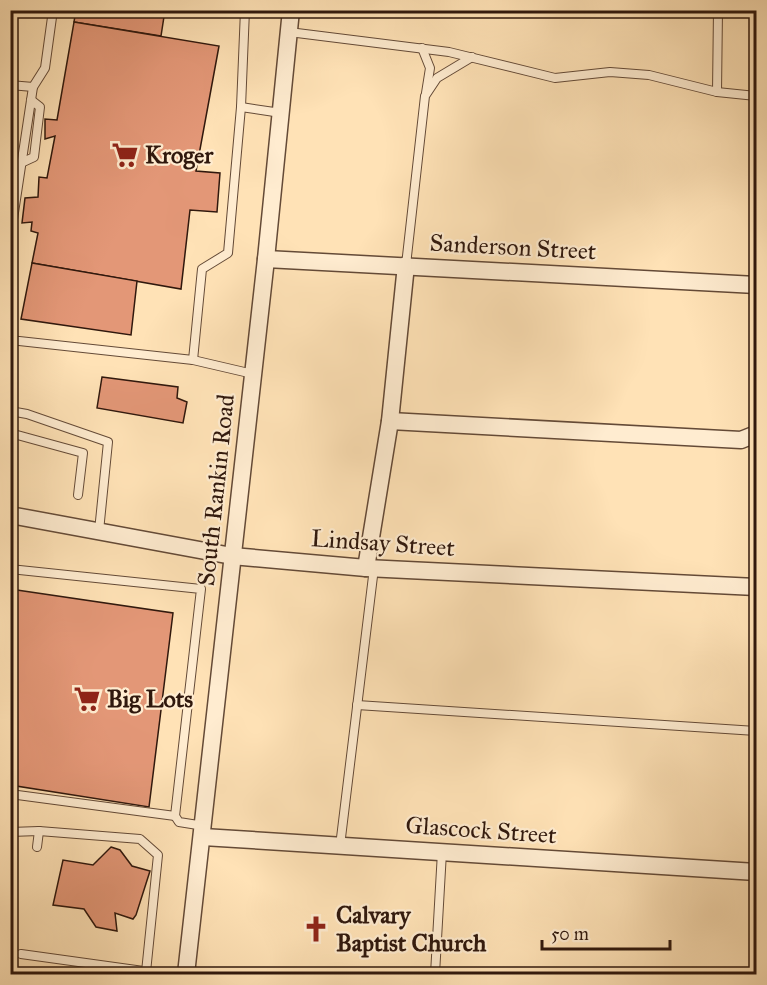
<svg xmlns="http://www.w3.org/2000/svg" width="767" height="985" viewBox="0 0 767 985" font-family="'IM FELL Great Primer',serif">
  <rect width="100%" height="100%" fill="#ffe2b6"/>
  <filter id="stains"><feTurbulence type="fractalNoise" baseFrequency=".00333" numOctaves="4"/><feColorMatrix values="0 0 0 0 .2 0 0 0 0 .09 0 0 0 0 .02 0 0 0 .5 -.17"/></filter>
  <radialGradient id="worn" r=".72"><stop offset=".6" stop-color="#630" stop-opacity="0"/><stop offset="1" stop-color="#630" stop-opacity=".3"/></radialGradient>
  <!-- building -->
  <g fill="#e39777" stroke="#30180d" stroke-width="1.5">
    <path d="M76,10h89l-4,26 -87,-14z"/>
    <path d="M74,22l145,24 -23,125 24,2 -3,39 -27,-2 -9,79 -149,-26 6,-30 -7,-2 1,-9 -10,1 3,-25 13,-1 1,-20 8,1 8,-42 -10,3v-20l12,1z"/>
    <path d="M32,263l105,18 -6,54 -110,-16z"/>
    <path d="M102,377l76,10 -1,11 10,4 -4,21 -86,-15z"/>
    <path d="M10,589l163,24 -24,194 -139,-22z"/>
    <path d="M111,847l9,3 12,16 18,5 -14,44 -3,4 -18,-6 2,18 -21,-4 -12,-18 -31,-4 10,-45 30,5z"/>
  </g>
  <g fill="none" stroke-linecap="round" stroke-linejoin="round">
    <!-- service casing -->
    <g stroke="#644a37" stroke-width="10">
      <g id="service">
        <path d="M289,32l160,20 106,26 55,-6 39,3 68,17 39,4"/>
        <path d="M422,48l8,20 -4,25"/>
        <path d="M10,85l23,2"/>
        <path d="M717,92l1,-82"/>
        <path d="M241,107l40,6"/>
        <path d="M21,163l13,-6 6,-50 -9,-7"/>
        <path d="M10,239l23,-152 12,-19 8,-58"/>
        <path d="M406,265l19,-169 12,-18 35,-21"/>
        <path d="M10,340l183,20 60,14"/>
        <path d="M193,360l9,-91 26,-16 13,-146 4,-97"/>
        <path d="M10,411l17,3 81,28 -9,89"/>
        <path d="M10,433l73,20 -5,42"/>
        <path d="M10,569l191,20 -26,227 -165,-22"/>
        <path d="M357,705l399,26"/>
        <path d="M175,816l4,6 25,4"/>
        <path d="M10,832l29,-1 101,8 18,16 -12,117"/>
        <path d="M340,846l34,-278"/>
        <path d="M37,847l2,-16"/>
        <path d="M21,954l144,20"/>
        <path d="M435,974l7,-122"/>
      </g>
    </g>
    <!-- minor casing -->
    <g stroke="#644a37" stroke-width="19">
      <g id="minor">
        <path d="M266,259l490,26"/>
        <path d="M390,421l351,19 15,-6"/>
        <path d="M10,515l222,41 134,12 390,19"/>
        <path d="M366,568l24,-147 16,-156"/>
        <path d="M203,837l553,35"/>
        <path d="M186,974l80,-715 25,-249"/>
      </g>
    </g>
    <!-- service -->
    <use href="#service" stroke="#ffecd0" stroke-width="8"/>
    <!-- minor -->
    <use href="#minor" stroke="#ffecd0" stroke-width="16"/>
  </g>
  <!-- icons -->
  <defs>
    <g id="supermarket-bare" transform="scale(2.07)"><path d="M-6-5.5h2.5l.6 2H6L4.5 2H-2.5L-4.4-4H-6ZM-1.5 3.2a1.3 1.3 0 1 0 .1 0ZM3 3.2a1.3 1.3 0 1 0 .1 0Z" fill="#8f2418" stroke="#ffecd0" stroke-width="2.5" paint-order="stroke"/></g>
    <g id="church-bare" transform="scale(2.07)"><path d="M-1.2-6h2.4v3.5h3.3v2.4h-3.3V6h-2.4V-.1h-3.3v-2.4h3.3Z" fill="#8f2418" stroke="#ffecd0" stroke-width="2.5" paint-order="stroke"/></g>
  </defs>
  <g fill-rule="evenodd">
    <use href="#supermarket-bare" x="125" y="155"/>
    <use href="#supermarket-bare" x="87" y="699"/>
    <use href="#church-bare" x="316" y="929"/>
  </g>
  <g text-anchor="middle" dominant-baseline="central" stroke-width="4.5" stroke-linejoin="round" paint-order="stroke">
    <!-- poi labels -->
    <g font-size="24" font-weight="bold" fill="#30180d" stroke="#ffecd0" text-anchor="start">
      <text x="145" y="155">Kroger</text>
      <text x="107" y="699">Big Lots</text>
      <text x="336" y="915">Calvary<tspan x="336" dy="28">Baptist Church</tspan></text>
    </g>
    <!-- street labels -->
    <g font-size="24" fill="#30180d" stroke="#ffecd0">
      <text transform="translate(513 247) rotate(3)">Sanderson Street</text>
      <text transform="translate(216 490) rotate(-84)">South Rankin Road</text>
      <text transform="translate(383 543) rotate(4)">Lindsay Street</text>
      <text transform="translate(481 830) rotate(4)">Glascock Street</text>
    </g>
  </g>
  <!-- margin -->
  <rect width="767" height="985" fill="none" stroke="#ffe2b6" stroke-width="36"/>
  <rect x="12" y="12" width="743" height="961" fill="none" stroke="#30180d" stroke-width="3"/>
  <rect x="18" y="18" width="731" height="949" fill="none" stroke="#30180d" stroke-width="1.5"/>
  <!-- scale -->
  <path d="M542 940v9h128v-9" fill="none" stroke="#30180d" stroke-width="3"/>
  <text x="551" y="940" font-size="18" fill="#30180d" stroke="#ffecd0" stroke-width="4.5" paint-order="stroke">50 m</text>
  <rect width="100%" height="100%" filter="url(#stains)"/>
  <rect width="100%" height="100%" fill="url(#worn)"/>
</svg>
